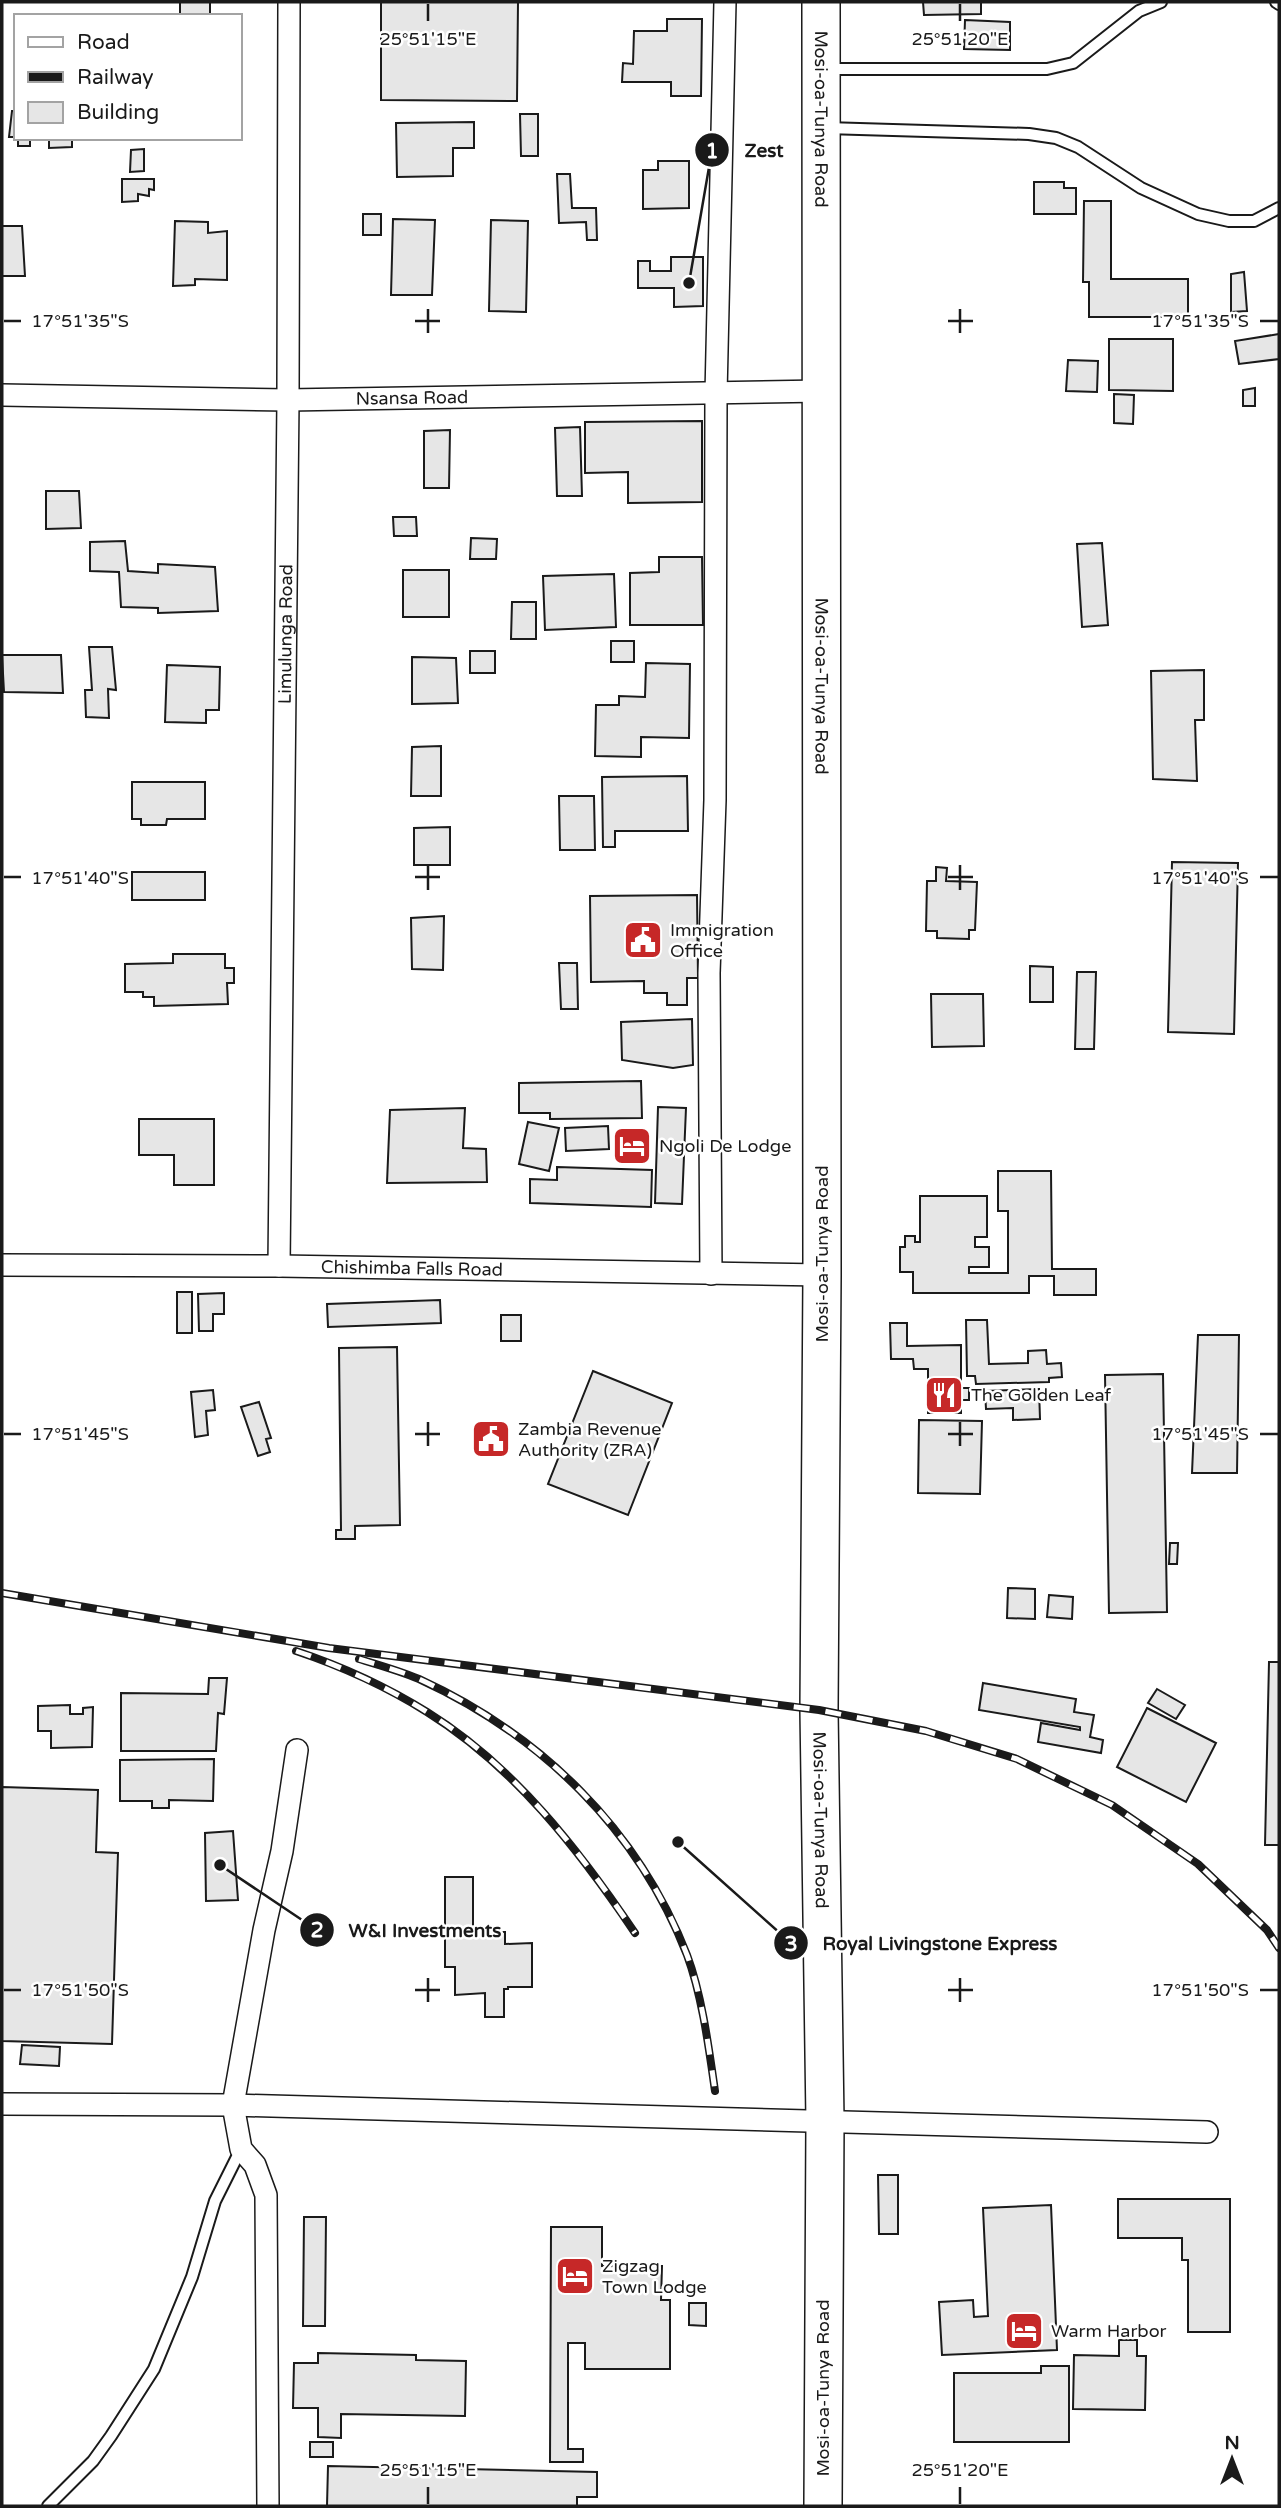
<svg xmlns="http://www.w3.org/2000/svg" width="1281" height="2508" viewBox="0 0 1281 2508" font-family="'Varela Round',sans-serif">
  <rect width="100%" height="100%" fill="#fff"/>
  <!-- building -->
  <g fill="#e6e6e6" stroke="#1a1a1a" stroke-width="2">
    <rect x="180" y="2" width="30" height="14"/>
    <path d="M381,2h137l-1,99 -136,-1z"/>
    <path d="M923,2h58v12l-57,1z"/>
    <path d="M667,19h35l-1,77h-30v-14h-49l1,-19 10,1 1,-33h33z"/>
    <path d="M965,20l45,2v28l-46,-1z"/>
    <path d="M12,111h4v26h-7z"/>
    <path d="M520,114h18v42h-17z"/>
    <path d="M474,122v26h-21v28l-56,1 -1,-54z"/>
    <rect x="18" y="138" width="12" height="8"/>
    <path d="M49,138h23v9l-23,1z"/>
    <path d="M144,149v22l-14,1 1,-22z"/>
    <path d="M658,161h31v47l-46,1v-39h15z"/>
    <path d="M557,174h13l2,34h24l1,32h-10l-1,-18 -27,1z"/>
    <path d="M122,179h32v11l-5,-1v7l-11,-2v7l-16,1z"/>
    <path d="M1034,182h30v6h12v26h-42z"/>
    <path d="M1084,201h27v78h77v38h-99v-35h-6z"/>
    <rect x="363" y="214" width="18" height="21"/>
    <path d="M393,219l42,1 -3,75h-41z"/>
    <path d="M491,220l37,1 -2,91 -37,-1z"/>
    <path d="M175,221l33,1v11l19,-2v49l-32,-1v6l-22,1z"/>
    <path d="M2,226h20l3,50h-23z"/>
    <path d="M671,257h32v49l-29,1v-19h-36v-27h12v10h21z"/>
    <path d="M1244,272l3,39 -16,1v-38z"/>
    <path d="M1279,334v25l-40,5 -4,-23z"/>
    <path d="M1109,339h64v52l-64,-1z"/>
    <path d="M1068,360l30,1 -1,31 -31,-1z"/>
    <path d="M1255,388v18h-12v-16z"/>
    <path d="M1114,394l20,1 -1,29 -19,-1z"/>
    <path d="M702,421v81l-74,1v-31l-43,1v-51z"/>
    <path d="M580,427l2,69h-25l-2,-68z"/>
    <path d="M450,430l-1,58h-25v-57z"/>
    <path d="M46,491h33l2,37 -35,1z"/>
    <path d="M393,517h23l1,19h-23z"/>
    <path d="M471,538l26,1 -1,20h-26z"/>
    <path d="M125,541l3,30 30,2v-9l57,3 3,44 -60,2v-5l-37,-1 -2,-35 -29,-1v-29z"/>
    <path d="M1102,543l6,82 -26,2 -5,-83z"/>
    <path d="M659,557h43l1,68h-73v-52l29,-1z"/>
    <rect x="403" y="570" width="46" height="47"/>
    <path d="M614,574l2,53 -71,3 -2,-54z"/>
    <path d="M512,602h24v37h-25z"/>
    <rect x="611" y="641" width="23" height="21"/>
    <path d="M89,647h23l4,43 -8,-1 1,29 -23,-1 -1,-27h7z"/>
    <rect x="470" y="651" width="25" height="22"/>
    <path d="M2,655h59l2,38 -59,-1z"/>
    <path d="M412,657l44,1 2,45 -46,1z"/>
    <path d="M646,663l44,1 -1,74 -48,-1v20l-46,-1 1,-51h23v-9l26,1z"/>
    <path d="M167,665l53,2 -1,43h-13v13l-41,-1z"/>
    <path d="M1204,670v50h-9l2,61 -44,-2 -2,-108z"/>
    <path d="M441,746v50h-30l1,-49z"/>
    <path d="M687,776l1,55h-73v16h-12l-1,-70z"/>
    <path d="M132,782h73v37h-38l-1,6h-25v-6h-9z"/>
    <path d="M559,796h35l1,54h-35z"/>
    <path d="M450,827v38h-36v-37z"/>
    <path d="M1172,862l66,1 -4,171 -66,-2z"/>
    <path d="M936,867l11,1 -1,13 31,1 -2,48h-6v9l-32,-1v-7h-11l1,-50h9z"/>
    <rect x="132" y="872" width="73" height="28"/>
    <path d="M697,895l1,83h-11v27h-20v-12h-23v-12l-53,1 -1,-86z"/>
    <path d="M444,916l-1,54 -31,-1 -1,-51z"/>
    <path d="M173,954h52v14h9v15h-7l1,21 -74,2v-9h-11v-5h-18v-28l48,-1z"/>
    <path d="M559,963h18l1,46h-17z"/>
    <path d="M1030,966l23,1v35h-23z"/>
    <path d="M1077,972h19l-2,77h-19z"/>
    <path d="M931,994h52l1,52 -52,1z"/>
    <path d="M692,1019l1,46 -20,3 -51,-8 -1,-38z"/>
    <path d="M641,1081l1,37 -92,1v-6h-31v-30z"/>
    <path d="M658,1107l28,1 -4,96 -27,-1z"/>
    <path d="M465,1108l-2,40 23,1 1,33 -100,1 3,-73z"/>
    <path d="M139,1119h75v66h-40v-30h-35z"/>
    <path d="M528,1122l31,6 -10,43 -30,-7z"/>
    <path d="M608,1126l1,23 -43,2 -1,-23z"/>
    <path d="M557,1167l95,3 -1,37 -121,-4v-24l27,1z"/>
    <path d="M998,1171h53l1,98h44v26h-42v-19h-25v17h-116v-21h-13v-25h5v-11h10v6h5v-46h67v41h-12v10h14v20h-20v6h39v-62h-10z"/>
    <rect x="177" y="1292" width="15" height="41"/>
    <path d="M224,1293v21h-11v17h-14l-1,-37z"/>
    <path d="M440,1300l1,23 -113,4 -1,-23z"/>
    <rect x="501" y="1315" width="20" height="26"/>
    <path d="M966,1320h21l2,44 39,-1v-12l18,-1 1,14 14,-1 1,14 -13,1v4l-73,2 -1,-8h-8z"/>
    <path d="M890,1323h17v23l54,-1v43h8v12h-8v13h-33v-44h-14l-1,-10h-22z"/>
    <path d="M1198,1335h41l-2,138h-45z"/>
    <path d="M397,1347l3,178 -45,1v13h-19v-9h5l-2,-182z"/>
    <path d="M593,1371l79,32 -44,112 -80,-31z"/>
    <path d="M1163,1374l4,238 -58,1 -4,-238z"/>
    <path d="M1039,1389l1,30 -27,1v-12l-27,1 -1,-18z"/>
    <path d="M213,1390l2,20 -9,1 2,24 -13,2 -4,-45z"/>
    <path d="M259,1402l12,36 -5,1 4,13 -12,4 -17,-49z"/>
    <path d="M919,1420l63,1 -2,73 -62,-1z"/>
    <path d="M1170,1543h8l-1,21h-8z"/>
    <path d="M1008,1588l27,1v30l-28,-1z"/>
    <path d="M1049,1595l24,2 -1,22 -25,-2z"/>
    <path d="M1269,1662h10v183h-14z"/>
    <path d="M209,1678h18l-3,36 -6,-1 -2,38h-95v-58l87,1z"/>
    <path d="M983,1683l93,16 -2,13 20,3 -4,22 13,3 -2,13 -63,-11 3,-19 39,7v-3l-101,-17z"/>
    <path d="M1157,1689l28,16 -9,14 -28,-16z"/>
    <path d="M70,1705v9h13v-6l10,-1 -1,40 -41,1v-17h-13v-25z"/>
    <path d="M1147,1708l69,35 -30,59 -69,-35z"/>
    <path d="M214,1759l-1,42 -44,-1v8h-17v-7h-32v-41z"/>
    <path d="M2,1787l96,3 -2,62 22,1 -6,191 -110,-3z"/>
    <path d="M233,1831l5,69 -32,1 -1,-68z"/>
    <path d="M445,1877h28v55h32v12l27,-1v44h-24v2h-4v28h-19v-24l-30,2v-28h-10z"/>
    <path d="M22,2045l38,2 -1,19 -39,-2z"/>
    <path d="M878,2175h20v59h-19z"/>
    <path d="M1118,2199h112v133h-42v-72h-6v-22h-64z"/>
    <path d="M1051,2205l6,145 -115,5 -3,-53 34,-2 1,17 14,-1 -5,-108z"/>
    <path d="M304,2217h22l-1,109h-22z"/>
    <path d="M551,2227h51v39h60l-1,34h9v69h-85v-26h-17v106h15v13h-33z"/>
    <path d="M689,2303h17v23l-17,-1z"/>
    <path d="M1119,2340h18v16h9l-1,54 -72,-1 1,-54 45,1z"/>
    <path d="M318,2353l98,2v5l50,1 -1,55 -124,-2v24l-23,-1v-29h-25l1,-45h24z"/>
    <path d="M1041,2366h28v76h-115v-69h87z"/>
    <rect x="310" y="2442" width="23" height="15"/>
    <path d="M328,2466l269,6v25h-20v9h-250z"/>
  </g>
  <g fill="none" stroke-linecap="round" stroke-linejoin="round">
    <!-- service casing -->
    <g stroke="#1a1a1a" stroke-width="14">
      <g id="service">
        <path d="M1276,2l3,2"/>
        <path d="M828,69h219l26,-6 66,-52 22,-9"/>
        <path d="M826,128l203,6 27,4 22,9 63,41 57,26 31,7h25l25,-13"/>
        <path d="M48,2506l45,-45 18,-25 43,-67 38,-92 23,-76 26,-52"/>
      </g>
    </g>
    <!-- minor casing -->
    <g stroke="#1a1a1a" stroke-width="24">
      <g id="minor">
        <path id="s1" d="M2,395l286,5 534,-9"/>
        <path id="s2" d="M2,1265l277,1 543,9"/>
        <path id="s3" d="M279,1266l9,-866 1,-398"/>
        <path d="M711,1274l-2,-301 6,-173 1,-406 9,-392"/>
        <path d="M2,2104l231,1 974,27"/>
        <path d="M268,2506l-2,-311 -11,-30 -14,-16 -8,-44 31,-175 18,-79 15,-101"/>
      </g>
    </g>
    <!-- trunk casing -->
    <g stroke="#1a1a1a" stroke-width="40">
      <g id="trunk">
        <path id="s4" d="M821,2l1,1273 -3,435 6,411 -2,385"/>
      </g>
    </g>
    <!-- service -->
    <use href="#service" stroke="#fff" stroke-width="10"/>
    <!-- minor -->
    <use href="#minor" stroke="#fff" stroke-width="21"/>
    <!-- trunk -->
    <use href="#trunk" stroke="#fff" stroke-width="37"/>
    <!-- rail casing -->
    <g stroke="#1a1a1a" stroke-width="8">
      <g id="rail">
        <path d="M2,1593l327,55 490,62 107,21 91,28 95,46 86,59 69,66 12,18"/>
        <path d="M296,1651c45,15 91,36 131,61 87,54 152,138 208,221"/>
        <path d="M359,1659c20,6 41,12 60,20 122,56 219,150 268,276 15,40 22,94 28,136"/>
      </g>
    </g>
    <!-- rail -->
    <use href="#rail" stroke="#fff" stroke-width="5" stroke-dasharray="16" stroke-linecap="butt"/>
  </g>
  <!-- ticks -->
  <path fill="none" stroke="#1a1a1a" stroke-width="2.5" d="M428,4v17M960,4v17M428,309v24M960,309v24M4,321h17M415,321h25M948,321h25M1260,321h18M428,865v25M960,865v25M4,877h17M415,877h25M948,877h25M1260,877h18M428,1422v24M960,1422v24M4,1434h17M415,1434h25M948,1434h25M1260,1434h18M428,1978v24M960,1978v24M4,1990h17M415,1990h25M948,1990h25M1260,1990h18M428,2487v17M960,2487v17"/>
  <!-- icons -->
  <defs>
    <g id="civic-square" transform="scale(2.0125)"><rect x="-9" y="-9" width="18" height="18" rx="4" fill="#c62828" stroke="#fff"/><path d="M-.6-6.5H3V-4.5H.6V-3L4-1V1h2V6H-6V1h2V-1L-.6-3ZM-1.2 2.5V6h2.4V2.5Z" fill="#fff"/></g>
    <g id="hotel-square" transform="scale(2.0125)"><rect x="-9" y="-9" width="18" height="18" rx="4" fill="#c62828" stroke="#fff"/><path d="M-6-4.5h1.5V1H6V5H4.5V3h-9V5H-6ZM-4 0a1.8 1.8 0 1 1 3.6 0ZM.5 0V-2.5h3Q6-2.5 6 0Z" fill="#fff"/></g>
    <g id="restaurant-square" transform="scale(2.0125)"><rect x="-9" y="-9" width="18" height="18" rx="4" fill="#c62828" stroke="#fff"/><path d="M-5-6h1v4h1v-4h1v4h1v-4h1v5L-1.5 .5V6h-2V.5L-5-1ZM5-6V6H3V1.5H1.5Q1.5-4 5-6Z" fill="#fff"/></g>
  </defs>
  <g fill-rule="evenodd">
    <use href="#civic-square" x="643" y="940"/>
    <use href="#hotel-square" x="632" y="1146"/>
    <use href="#restaurant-square" x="944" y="1395"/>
    <use href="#civic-square" x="491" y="1439"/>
    <use href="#hotel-square" x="575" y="2276"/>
    <use href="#hotel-square" x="1024" y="2331"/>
  </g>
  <g text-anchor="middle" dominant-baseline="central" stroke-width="5" stroke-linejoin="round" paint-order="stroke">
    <!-- street labels -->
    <g font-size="18" fill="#1a1a1a" stroke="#fff">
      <text stroke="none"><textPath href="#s4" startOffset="117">Mosi-oa-Tunya Road</textPath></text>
      <text stroke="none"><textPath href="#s1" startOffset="410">Nsansa Road</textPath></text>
      <text stroke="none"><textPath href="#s3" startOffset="632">Limulunga Road</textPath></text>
      <text stroke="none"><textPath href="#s4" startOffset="684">Mosi-oa-Tunya Road</textPath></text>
      <text transform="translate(822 1254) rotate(-90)">Mosi-oa-Tunya Road</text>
      <text stroke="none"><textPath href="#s2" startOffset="410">Chishimba Falls Road</textPath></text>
      <text stroke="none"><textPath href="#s4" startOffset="1818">Mosi-oa-Tunya Road</textPath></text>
      <text transform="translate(823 2388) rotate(-90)">Mosi-oa-Tunya Road</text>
    </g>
    <!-- poi labels -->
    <g font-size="18" fill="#1a1a1a" stroke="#fff" text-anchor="start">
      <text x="670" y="930">Immigration<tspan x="670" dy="21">Office</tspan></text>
      <text x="659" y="1146">Ngoli De Lodge</text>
      <text x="971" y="1395">The Golden Leaf</text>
      <text x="518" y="1429">Zambia Revenue<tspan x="518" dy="21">Authority (ZRA)</tspan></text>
      <text x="602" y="2266">Zigzag<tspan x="602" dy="21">Town Lodge</tspan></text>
      <text x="1051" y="2331">Warm Harbor</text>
    </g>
  </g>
  <g font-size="18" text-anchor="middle" fill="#1a1a1a" stroke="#fff" stroke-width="5" stroke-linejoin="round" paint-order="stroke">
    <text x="428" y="45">25°51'15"E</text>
    <text x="960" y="45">25°51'20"E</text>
    <text x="80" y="327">17°51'35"S</text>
    <text x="1200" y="327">17°51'35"S</text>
    <text x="80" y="884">17°51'40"S</text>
    <text x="1200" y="884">17°51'40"S</text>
    <text x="80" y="1440">17°51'45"S</text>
    <text x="1200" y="1440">17°51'45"S</text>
    <text x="80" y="1996">17°51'50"S</text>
    <text x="1200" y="1996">17°51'50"S</text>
    <text x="428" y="2476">25°51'15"E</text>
    <text x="960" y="2476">25°51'20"E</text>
  </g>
  <!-- callouts -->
  <path fill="none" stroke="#1a1a1a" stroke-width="2.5" d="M689 283L712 150M220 1865L317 1930M678 1842L791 1943"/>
  <g fill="#1a1a1a" stroke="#fff" stroke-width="2.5">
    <circle cx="689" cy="283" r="7"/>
    <circle cx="220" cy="1865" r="7"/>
    <circle cx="678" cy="1842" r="7"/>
    <circle cx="712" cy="150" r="18"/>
    <circle cx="317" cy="1930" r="18"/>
    <circle cx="791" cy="1943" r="18"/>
  </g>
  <g font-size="21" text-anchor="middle" font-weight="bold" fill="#fff">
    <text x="712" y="158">1</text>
    <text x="317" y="1937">2</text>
    <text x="791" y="1951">3</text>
  </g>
  <g font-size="19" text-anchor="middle" font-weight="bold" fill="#1a1a1a" stroke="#fff" stroke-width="5" stroke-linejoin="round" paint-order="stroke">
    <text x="764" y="157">Zest</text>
    <text x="425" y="1937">W&amp;I Investments</text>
    <text x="940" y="1950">Royal Livingstone Express</text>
  </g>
  <!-- border -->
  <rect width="1281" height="2508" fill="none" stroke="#1a1a1a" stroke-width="7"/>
  <!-- legend -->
  <rect x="14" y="14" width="228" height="126" fill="#ffffff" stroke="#a3a3a3" stroke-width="2"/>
  <rect x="28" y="37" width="35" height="10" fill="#ffffff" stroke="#a3a3a3" stroke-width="2"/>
  <text x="77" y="49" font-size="21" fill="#1a1a1a">Road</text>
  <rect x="28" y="72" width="35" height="10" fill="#1a1a1a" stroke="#a3a3a3" stroke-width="2"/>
  <text x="77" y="84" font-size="21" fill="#1a1a1a">Railway</text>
  <rect x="28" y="102" width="35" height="21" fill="#e6e6e6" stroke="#a3a3a3" stroke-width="2"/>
  <text x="77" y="119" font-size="21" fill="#1a1a1a">Building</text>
  <!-- north arrow -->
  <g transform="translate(1232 2459)" stroke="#ffffff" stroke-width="5" paint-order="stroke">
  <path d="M0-5L12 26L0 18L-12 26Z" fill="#1a1a1a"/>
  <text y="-10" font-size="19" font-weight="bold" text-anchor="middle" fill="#1a1a1a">N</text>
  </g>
</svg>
